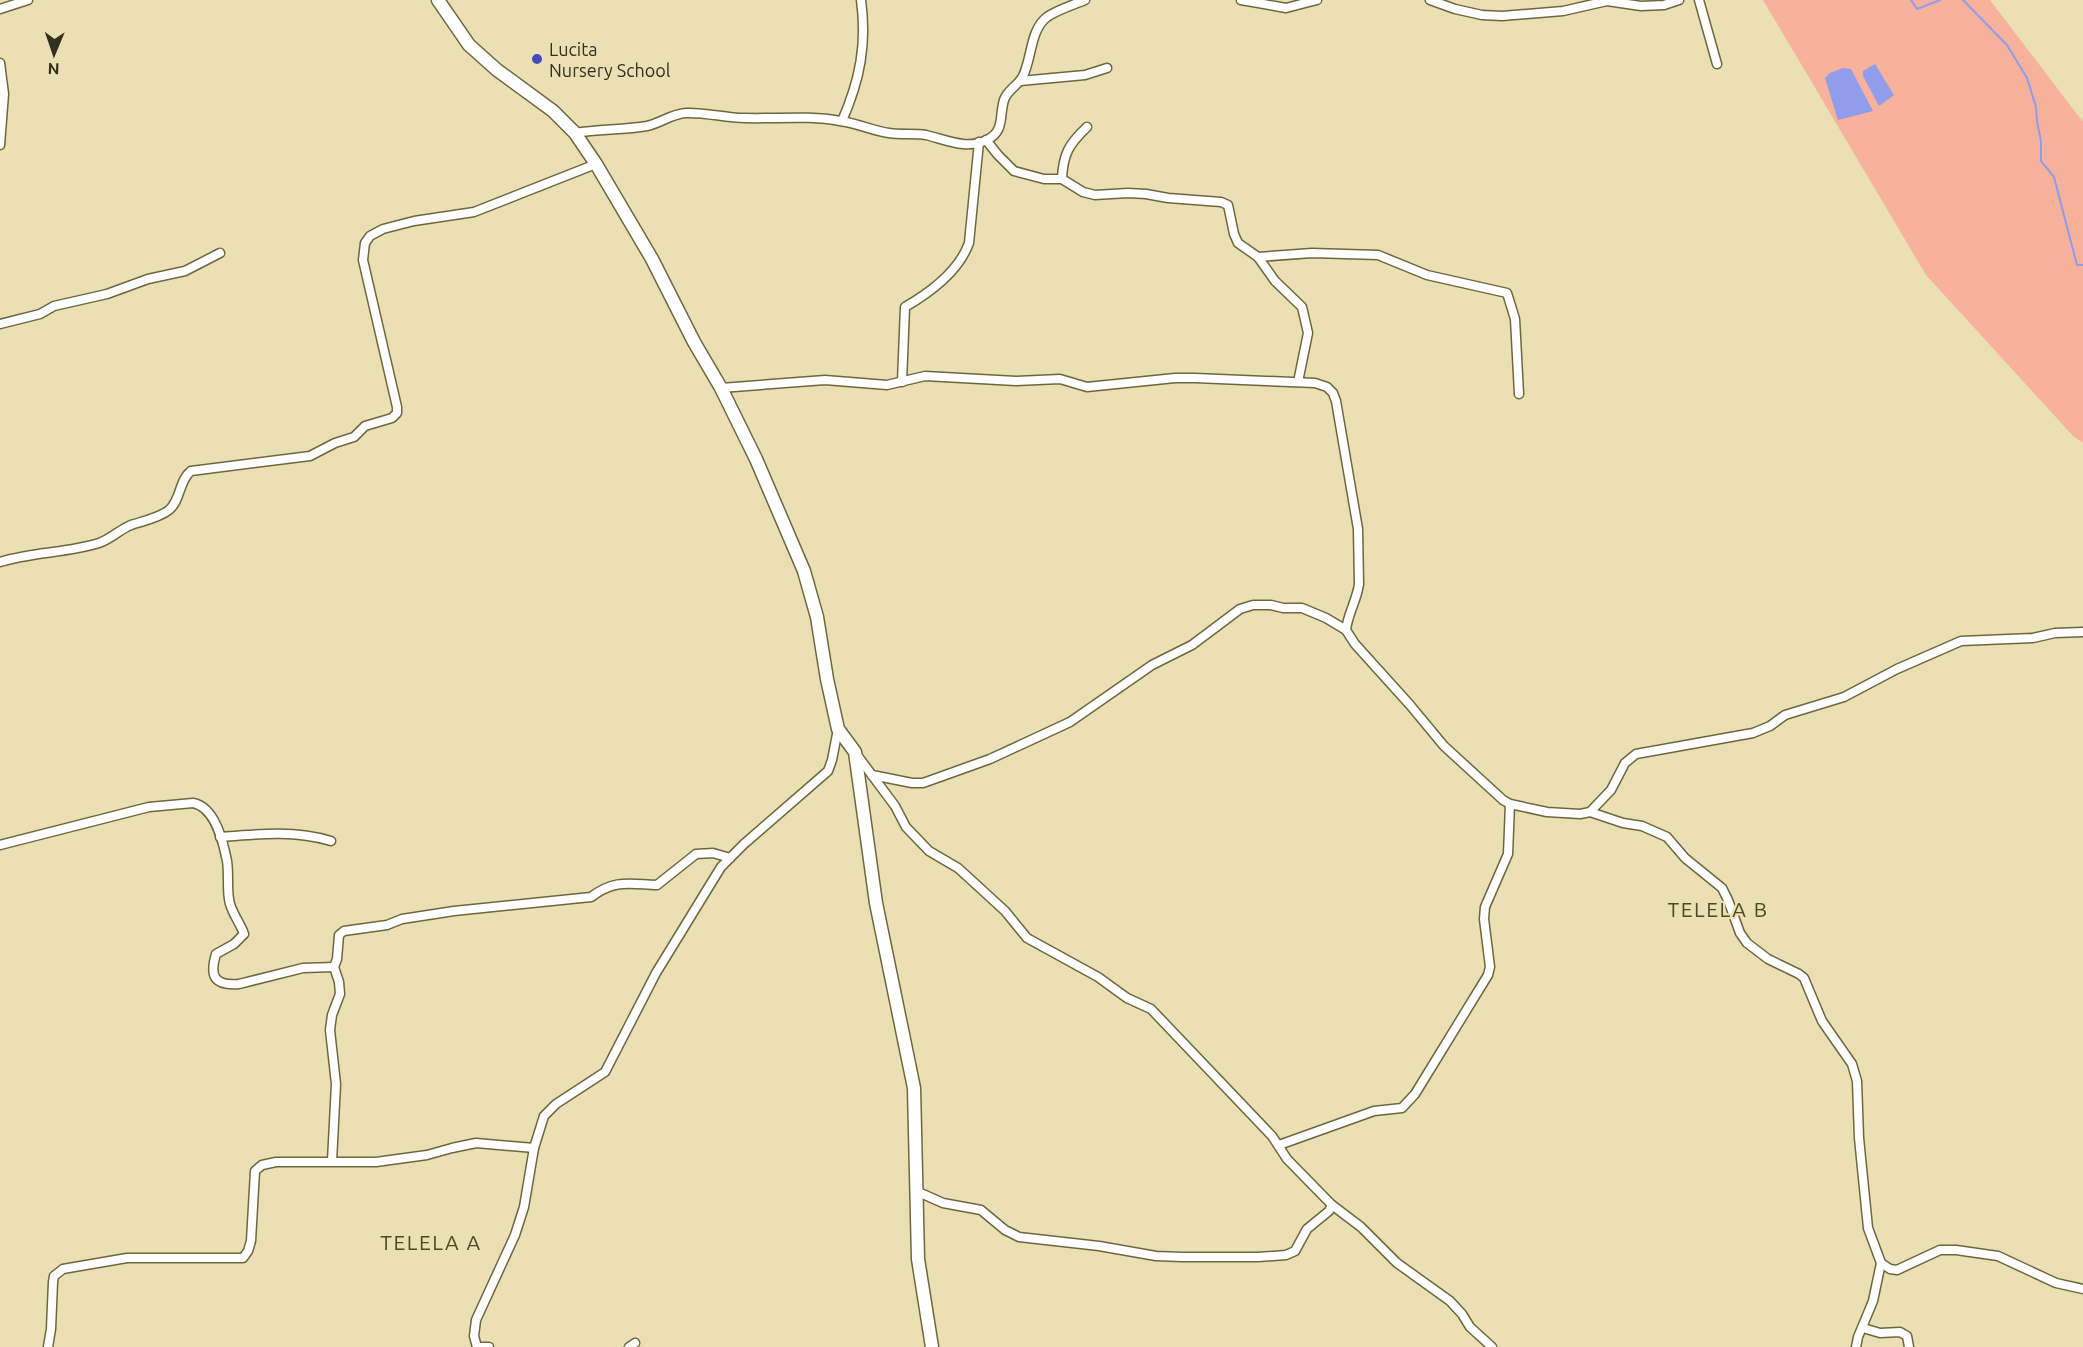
<svg xmlns="http://www.w3.org/2000/svg" width="2083" height="1347" viewBox="0 0 2083 1347" font-family="Ubuntu,sans-serif">
  <rect width="100%" height="100%" fill="#eae0b4"/>
  <!-- green -->
  <path fill="#f8b19d" d="M1763,0h227l93,122v321l-10,-7 -147,-161z"/>
  <!-- water -->
  <g fill="#919ceb">
    <path d="M1875,64l19,31 -15,11 -16,-30v-5z"/>
    <path d="M1843,68l8,1 22,42 -35,9 -13,-42 5,-5z"/>
  </g>
  <g fill="none" stroke-linecap="round" stroke-linejoin="round">
    <!-- stream -->
    <g stroke="#919ceb" stroke-width="2">
      <path d="M1911,0l6,9 23,-9"/>
      <path d="M1963,0l44,45 20,33 9,29 1,15 4,19v20l13,16 23,88h6"/>
    </g>
    <!-- street casing -->
    <g stroke="#6f663e" stroke-width="11">
      <g id="street">
        <path d="M1241,0l45,8 31,-8"/>
        <path d="M1430,0l25,9 27,6 20,1 61,-5 44,-10 34,5 23,-1 15,-5"/>
        <path d="M1699,0l18,64"/>
        <path d="M0,9l28,-9"/>
        <path d="M0,63l4,31 -4,51"/>
        <path d="M1020,81l65,-6 22,-7"/>
        <path d="M842,121c18,-41 25,-77 19,-121"/>
        <path d="M575,133c24,-4 48,-3 72,-7 14,-3 24,-12 39,-13 19,-1 39,5 59,5 32,1 64,-3 95,3 17,2 33,10 49,12 12,2 25,0 37,2 21,5 40,15 61,5 18,-9 12,-24 17,-40 3,-10 15,-15 19,-24 9,-18 7,-46 24,-59 10,-7 26,-12 38,-17"/>
        <path d="M986,140l12,15 16,16 30,8h18l21,13 12,3 33,-2 18,1 22,4 53,4 7,3 6,29 4,9 20,14 17,24 27,26 6,26 -10,49"/>
        <path d="M1062,179c1,-25 7,-35 25,-52"/>
        <path d="M1258,257l54,-4 66,2 49,20 80,18 8,26 4,75"/>
        <path d="M0,324l40,-10 14,-8 53,-12 41,-15 37,-8 35,-18"/>
        <path d="M902,382l3,-75c26,-15 54,-36 64,-64l10,-101"/>
        <path d="M721,388l104,-8 62,5 38,-9 91,5 44,-2 27,8 88,-9h20l120,5 12,4 6,6 3,8 22,128 1,55c-2,16 -11,29 -13,46l9,14 55,61 34,41 59,54 7,4 37,8 33,2 10,-2 21,-22 14,-27 11,-9 117,-21 17,-7 15,-11 59,-18 53,-28 64,-28 72,-3 22,-5 28,-1"/>
        <path d="M0,562c32,-10 67,-9 99,-19 12,-4 20,-13 32,-18 12,-4 28,-7 38,-15 12,-10 10,-30 22,-39l119,-15 25,-13 19,-6 11,-11 27,-8 5,-5v-6l-34,-147 2,-17 5,-7 13,-7 31,-8 60,-9 122,-48"/>
        <path d="M857,755l38,51 11,21 23,24 29,17 11,10 36,33 22,27 71,39 29,21 24,11 121,127 15,23 45,46 29,22 36,36 53,38 12,13 8,13 22,20"/>
        <path d="M872,775l40,8h11l67,-24 80,-37 82,-57 40,-20 48,-36 13,-4h18l12,3h19l24,10 20,12"/>
        <path d="M1590,812l33,11 19,3 25,11 18,21 37,30 6,12 12,33 7,10 21,16 31,15 5,4 18,43 30,43 5,17 2,57 9,90 13,35 -8,38 -15,36 -2,10"/>
        <path d="M220,837c37,-3 75,-7 111,4"/>
        <path d="M0,845l149,-38 44,-4c22,4 30,38 34,58 2,13 0,26 2,38 1,12 11,23 15,35l-10,10 -18,10c-7,23 -1,32 23,30l64,-16 31,-1"/>
        <path d="M1279,1145l95,-34 28,-3 13,-14 73,-119 2,-8 -6,-48 1,-12 23,-53 2,-50"/>
        <path d="M332,1161l4,-77 -6,-54 2,-15 8,-21 -1,-12 -5,-15 3,-8 2,-24 5,-4 43,-6 15,-6 52,-8 137,-14c24,-18 38,-13 66,-12l39,-31 17,-1 17,5"/>
        <path d="M916,1191l27,12 38,7 24,20 14,7 80,9 57,10 26,1h76l28,-2 9,-4 12,-22 22,-18 3,-6"/>
        <path d="M1881,1263l9,6 7,1 43,-20h16l42,6 58,27 27,6"/>
        <path d="M1863,1328l17,5 20,-1 7,4 2,11"/>
        <path d="M48,1347l3,-18 2,-47 1,-6 9,-7 64,-11h116l5,-7 3,-10 4,-70 7,-6 14,-3h100l51,-7 25,-7 24,-5 58,5"/>
        <path d="M477,1347l-3,-11 2,-16 39,-85 9,-28 10,-59 10,-32 12,-12 49,-32 51,-99 65,-106 23,-23 84,-73 4,-11 6,-31"/>
        <path d="M477,1347h12"/>
        <path d="M629,1347l6,-4"/>
      </g>
    </g>
    <!-- secondary casing -->
    <g stroke="#6f663e" stroke-width="15">
      <path id="secondary" d="M438,0l31,45 28,25 56,41 22,22 21,31 56,95 42,83 27,46 35,71 48,112 13,46 10,62 11,50 17,23 21,151 38,185 4,171 14,88"/>
    </g>
    <!-- street -->
    <use href="#street" stroke="#fff" stroke-width="8"/>
    <!-- secondary -->
    <use href="#secondary" stroke="#fff" stroke-width="12"/>
  </g>
  <!-- markers -->
  <circle fill="#4848be" stroke="#eae0b4" stroke-width="2" cx="537" cy="59" r="6"/>
  <g text-anchor="middle" dominant-baseline="central" stroke-width="4.5" stroke-linejoin="round" paint-order="stroke">
    <!-- poi labels -->
    <g font-size="18" fill="#33301e" stroke="#eae0b4" text-anchor="start">
      <text x="549" y="49">Lucita<tspan x="549" dy="21">Nursery School</tspan></text>
    </g>
    <!-- quarter labels -->
    <g font-size="21" letter-spacing="1.5" fill="#514821" stroke="#eae0b4">
      <text x="1718" y="909">TELELA B</text>
      <text x="431" y="1242">TELELA A</text>
    </g>
  </g>
  <!-- north arrow -->
  <g transform="translate(54 54) rotate(182)" stroke="#eae0b4" stroke-width="4.5" paint-order="stroke">
  <path d="M0-4.5L10 22L0 15L-10 22Z" fill="#33301e"/>
  <text y="-9" font-size="16" font-weight="bold" text-anchor="middle" fill="#33301e">N</text>
  </g>
</svg>
